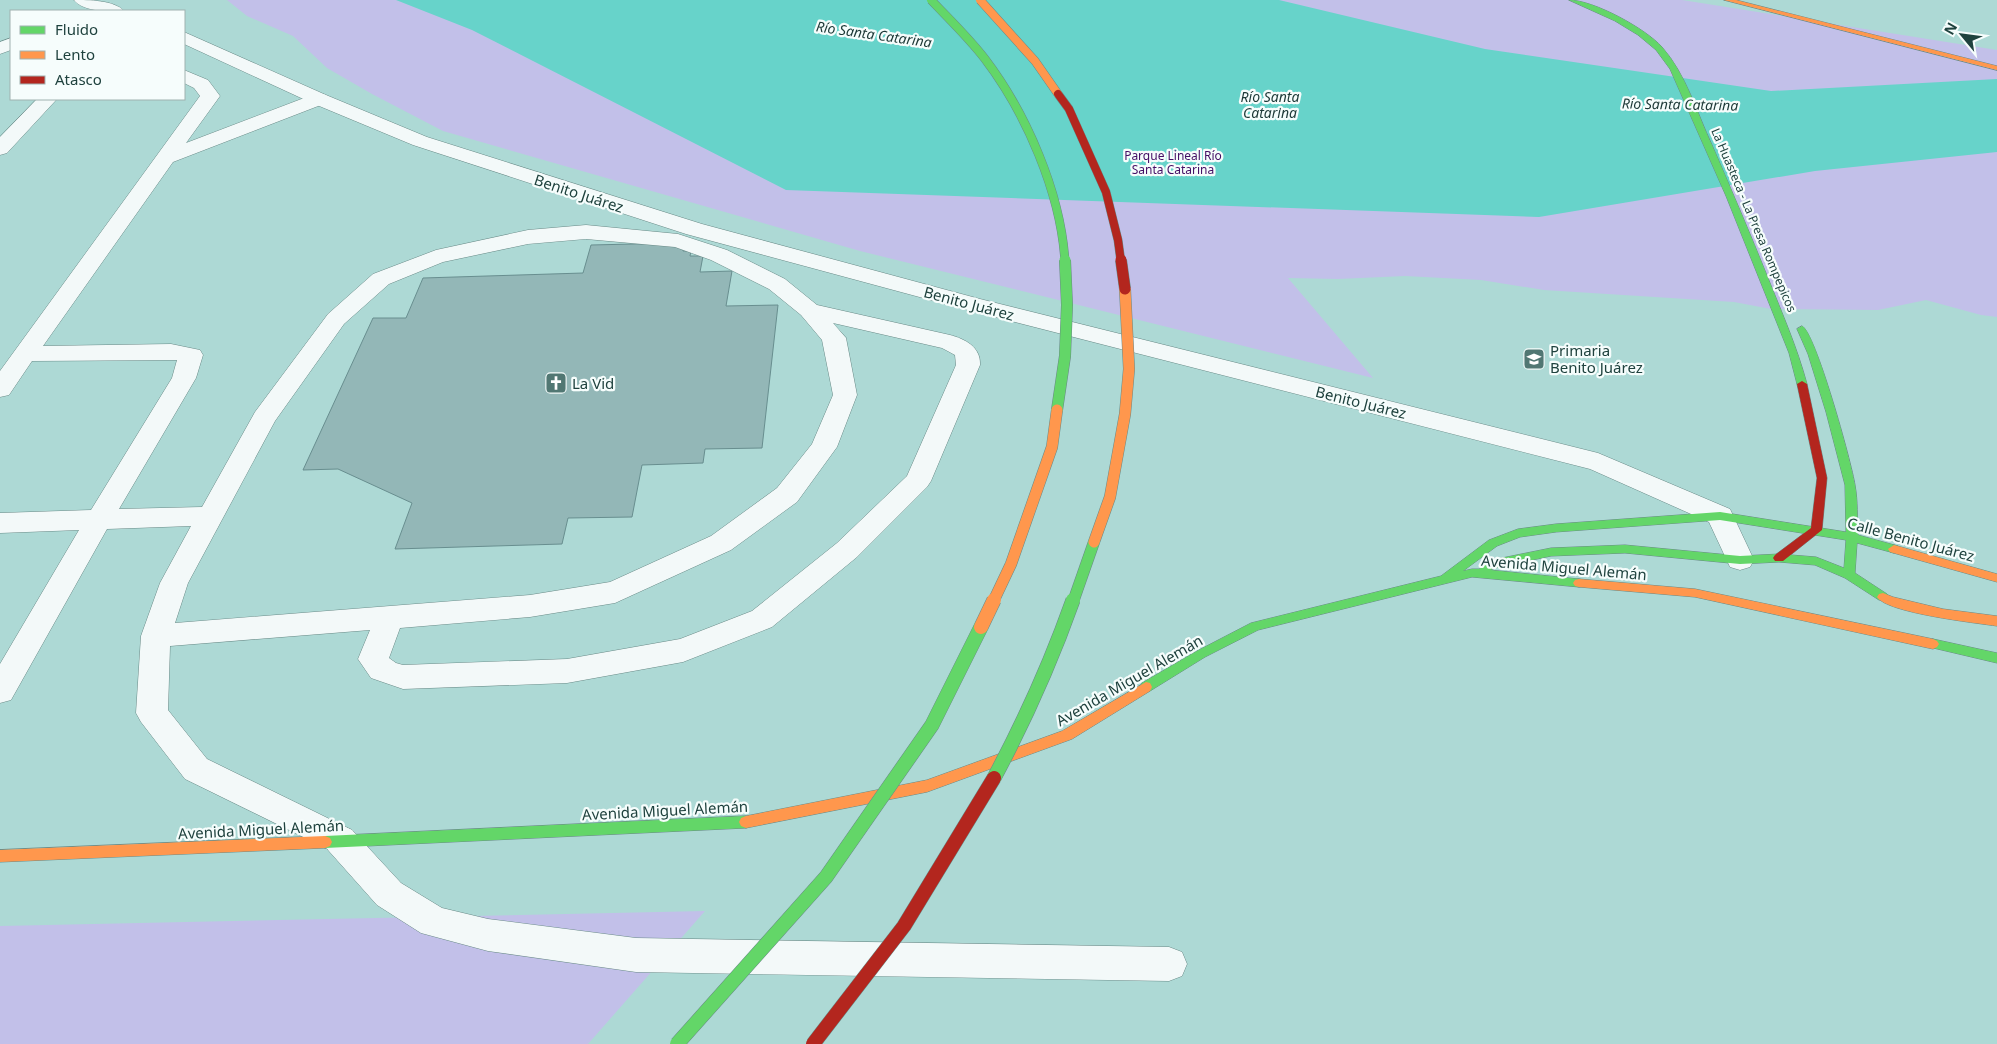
<svg xmlns="http://www.w3.org/2000/svg" width="1997" height="1044" viewBox="0 0 1997 1044" font-family="'Noto Sans',sans-serif">
  <rect width="100%" height="100%" fill="#add9d5"/>
  <!-- green -->
  <g fill="#c2c0e9">
    <path d="M227,0h1455l315,50v267l-16,-2 -55,-15 -48,10 -107,-1 -37,-7 -190,-12 -63,-10 -76,-4 -67,3 -50,-1 85,100 -513,-127 -417,-120 -71,-37 -45,-26 -34,-32 -46,-20z"/>
    <path d="M705,911l-117,133h-588v-118z"/>
  </g>
  <!-- water -->
  <path fill="#67d3ca" d="M396,0h883l206,49 286,42 226,-12v73l-182,19 -276,46 -753,-27 -314,-160z"/>
  <!-- building -->
  <path fill="#93b7b7" stroke="#688e8f" d="M676,243l7,3v5h8l-1,5h13l-3,16 32,-1 -6,35 52,-1 -16,143 -57,1 -2,14 -61,2 -10,52 -64,1 -6,26 -167,5 17,-46 -74,-34 -35,1 70,-152h33l17,-40 160,-5 8,-28z"/>
  <g fill="none" stroke-linecap="round" stroke-linejoin="round">
    <!-- lane casing -->
    <g stroke="#698a87" stroke-width="1">
      <g id="lane">
        <path d="M11,38v12l-11,4v-12z"/>
        <path d="M184,70l24,10 12,16 -34,47 126,-48 7,-2 7,2 3,4 -3,4 -153,59 -130,184 128,-2 29,6 3,5 -7,23 -77,131 83,-2 53,-95 73,-98 45,-40 63,-24 92,-20 58,-5 92,9 49,16 58,29 32,26 133,30c15,4 31,12 30,30l-49,116 -4,6 -70,70 -85,70 -89,35 -116,21 -164,6 -32,-11 -13,-19 12,-29 -200,16 -2,64 39,49 145,71 5,10 -5,10 -12,5 -155,-76 -44,-57 -5,-9 5,-77 19,-53 31,-57 -84,3 -96,171 -11,3v-39l79,-134 -79,3v-20l91,-3 81,-132 5,-18 -145,1 -23,34 -9,2v-26l200,-275 -6,-8 -10,-5zM586,239l89,8 36,13 58,29 32,26 21,25 11,55 -21,49 -35,44 -66,48 -101,46 -80,13 -355,28 13,-40 87,-162 69,-97 45,-40 54,-22 85,-18zM833,323l109,25 13,7 1,10 -49,111 -70,67 -85,68 -72,28 -113,20 -164,6 -7,-2 -7,-5 11,-30 130,-11 85,-14 116,-53 66,-48 40,-55 20,-52 -11,-57z"/>
        <path d="M37,99h20l-50,54 -7,2v-18z"/>
      </g>
    </g>
    <!-- street casing -->
    <g stroke="#698a87" stroke-width="1">
      <g id="street">
        <path d="M74,0c15,0 40,0 50,11 -13,1 -41,1 -50,-11z"/>
        <path d="M184,32l142,63 101,42 275,87 278,75 618,154 132,56 24,51 -4,7 -10,3 -10,-3 -21,-45 -119,-53 -626,-160 -278,-75 -273,-89 -101,-42 -128,-59z"/>
        <path d="M340,825l12,5 49,53 41,25 46,11 148,19 533,9 13,5 5,12 -5,12 -13,5 -533,-9 -148,-21 -67,-18 -44,-28 -49,-55 -5,-10 5,-10z"/>
      </g>
    </g>
    <!-- fast casing -->
    <g stroke="#698a87" stroke-width="1">
      <g id="fast">
        <path d="M1569,0c25,0 77,29 93,47 24,27 35,66 50,98 19,44 38,88 56,133 14,35 29,69 39,106l-1,2 -4,1 -5,-3 -8,-31 -63,-157 -56,-127 -14,-19 -18,-15 -23,-14z"/>
        <path d="M1802,326c13,4 50,138 53,159 3,16 2,33 3,50l40,11 2,3 -6,4 -37,-10 -2,30 32,21 2,3 -2,3h-8l-34,-22 -30,-13 -36,-3 -39,2 -115,-11 -74,3 -56,12 -5,2 89,9 4,1 2,3 -2,3 -4,1 -107,-10 -214,53 -53,27 -55,34 -4,1 -4,-1 -2,-4 2,-4 55,-32 54,-28 190,-47 48,-36 29,-11 38,-5 164,-12 126,20 -1,-47 -19,-73 -18,-58 -11,-25zM1720,520l126,20 -2,28 -28,-11 -37,-3 -39,2 -115,-11 -74,3 -59,12 -11,5 -1,4h-8l-9,2 34,-25 23,-9 36,-5z"/>
        <path d="M1933,639l64,14v10l-68,-16 -2,-3 2,-3z"/>
        <path d="M746,816l5,2 2,4 -2,4 -5,2 -421,20 -5,-2 -2,-4 2,-4 5,-2z"/>
      </g>
    </g>
    <!-- slow casing -->
    <g stroke="#698a87" stroke-width="1">
      <g id="slow">
        <path d="M1724,0h12l261,66v4z"/>
        <path d="M1894,545l103,29v8l-107,-30 -2,-3z"/>
        <path d="M1579,579l116,10 238,50 4,2 2,3 -2,3 -4,2 -238,-52 -116,-10 -4,-1 -2,-3 2,-3z"/>
        <path d="M1883,593l10,4 50,12 54,7v10c-21,-3 -110,-13 -120,-29l2,-3z"/>
        <path d="M1146,682l4,1 2,4 -2,4 -78,48 -145,53 -181,36 -5,-2 -2,-4 2,-4 5,-2 181,-36 135,-49z"/>
        <path d="M325,836l5,2 2,4 -2,4 -5,2 -325,14v-12z"/>
      </g>
    </g>
    <!-- jam casing -->
    <g stroke="#698a87" stroke-width="1">
      <path id="jam" d="M1802,381l5,3 20,94 -5,52 -39,31h-8l-2,-3 2,-3 36,-27 6,-50 -20,-94z"/>
    </g>
    <!-- lane -->
    <use href="#lane" fill="#f3f9f9" fill-rule="evenodd"/>
    <!-- street -->
    <use href="#street" fill="#f3f9f9" fill-rule="evenodd"/>
    <!-- fast -->
    <use href="#fast" fill="#63d668" fill-rule="evenodd"/>
    <!-- slow -->
    <use href="#slow" fill="#ff974d" fill-rule="evenodd"/>
    <!-- jam -->
    <use href="#jam" fill="#b3261e" fill-rule="evenodd"/>
    <!-- fast-bridge-far2 casing -->
    <g stroke="#698a87" stroke-width="9" stroke-linecap="butt">
      <path id="fast-bridge-far2" d="M931,0c18,19 38,38 54,59 41,54 76,134 80,203"/>
    </g>
    <!-- fast-bridge-far1 casing -->
    <g stroke="#698a87" stroke-width="12" stroke-linecap="butt">
      <g id="fast-bridge-far1">
        <path d="M1057,410l8,-54 2,-51 -2,-45"/>
        <path d="M1073,602l21,-60"/>
      </g>
    </g>
    <!-- fast-bridge casing -->
    <g stroke="#698a87" stroke-width="15" stroke-linecap="butt">
      <g id="fast-bridge">
        <path d="M994,778c31,-58 57,-116 79,-178"/>
        <path d="M677,1044l149,-167 106,-152 49,-98"/>
      </g>
    </g>
    <!-- slow-bridge-far2 casing -->
    <g stroke="#698a87" stroke-width="9" stroke-linecap="butt">
      <path id="slow-bridge-far2" d="M980,0l55,61 23,33"/>
    </g>
    <!-- slow-bridge-far1 casing -->
    <g stroke="#698a87" stroke-width="12" stroke-linecap="butt">
      <g id="slow-bridge-far1">
        <path d="M1094,542l16,-45 15,-83 4,-45 -4,-80"/>
        <path d="M993,602l18,-38 41,-117 5,-37"/>
      </g>
    </g>
    <!-- slow-bridge casing -->
    <g stroke="#698a87" stroke-width="15" stroke-linecap="butt">
      <path id="slow-bridge" d="M981,627l13,-27"/>
    </g>
    <!-- jam-bridge-far2 casing -->
    <g stroke="#698a87" stroke-width="9" stroke-linecap="butt">
      <path id="jam-bridge-far2" d="M1058,94l11,15 37,83 12,48 3,22"/>
    </g>
    <!-- jam-bridge-far1 casing -->
    <g stroke="#698a87" stroke-width="12" stroke-linecap="butt">
      <path id="jam-bridge-far1" d="M1121,260l4,29"/>
    </g>
    <!-- jam-bridge casing -->
    <g stroke="#698a87" stroke-width="15" stroke-linecap="butt">
      <path id="jam-bridge" d="M813,1044l91,-118 90,-148"/>
    </g>
    <!-- fast-bridge-far2 -->
    <use href="#fast-bridge-far2" stroke="#63d668" stroke-width="8"/>
    <!-- fast-bridge-far1 -->
    <use href="#fast-bridge-far1" stroke="#63d668" stroke-width="11"/>
    <!-- fast-bridge -->
    <use href="#fast-bridge" stroke="#63d668" stroke-width="14"/>
    <!-- slow-bridge-far2 -->
    <use href="#slow-bridge-far2" stroke="#ff974d" stroke-width="8"/>
    <!-- slow-bridge-far1 -->
    <use href="#slow-bridge-far1" stroke="#ff974d" stroke-width="11"/>
    <!-- slow-bridge -->
    <use href="#slow-bridge" stroke="#ff974d" stroke-width="14"/>
    <!-- jam-bridge-far2 -->
    <use href="#jam-bridge-far2" stroke="#b3261e" stroke-width="8"/>
    <!-- jam-bridge-far1 -->
    <use href="#jam-bridge-far1" stroke="#b3261e" stroke-width="11"/>
    <!-- jam-bridge -->
    <use href="#jam-bridge" stroke="#b3261e" stroke-width="14"/>
  </g>
  <!-- icons -->
  <defs>
    <g id="school-square" transform="scale(1.125)"><rect x="-9" y="-9" width="18" height="18" rx="4" fill="#517773" stroke="#f6fdfc"/><path d="M0-5L7-2L0 1L-7-2ZM-4 1L0 2.5L4 1V4Q0 6-4 4Z" fill="#fff"/></g>
    <g id="church-square" transform="scale(1.125)"><rect x="-9" y="-9" width="18" height="18" rx="4" fill="#517773" stroke="#f6fdfc"/><path d="M-1.2-6h2.4v3.5h3.3v2.4h-3.3V6h-2.4V-.1h-3.3v-2.4h3.3Z" fill="#fff"/></g>
  </defs>
  <g fill-rule="evenodd">
    <use href="#school-square" x="1534" y="359"/>
    <use href="#church-square" x="556" y="383"/>
  </g>
  <g text-anchor="middle" dominant-baseline="central" stroke-width="4.5" stroke-linejoin="round" paint-order="stroke">
    <!-- far-park labels -->
    <g font-size="12" fill="#430d64" stroke="#f6fdfc">
      <text x="1173" y="155">Parque Lineal Río<tspan x="1173" dy="14">Santa Catarina</tspan></text>
    </g>
    <!-- far-street labels -->
    <g font-size="12" fill="#1f423e" stroke="#f6fdfc">
      <text transform="translate(1754 220) rotate(67)">La Huasteca - La Presa Rompepicos</text>
    </g>
    <!-- far-water labels -->
    <g font-size="14" font-style="italic" fill="#1d3937" stroke="#f6fdfc">
      <text transform="translate(874 34) rotate(8)">Río Santa Catarina</text>
      <text x="1270" y="96">Río Santa<tspan x="1270" dy="16">Catarina</tspan></text>
      <text transform="translate(1680 104) rotate(1)">Río Santa Catarina</text>
    </g>
    <!-- street labels -->
    <g font-size="15" fill="#1f423e" stroke="#f6fdfc">
      <text transform="translate(579 193) rotate(18)">Benito Juárez</text>
      <text transform="translate(969 303) rotate(15)">Benito Juárez</text>
      <text transform="translate(1361 402) rotate(14)">Benito Juárez</text>
      <text transform="translate(1911 539) rotate(15)">Calle Benito Juárez</text>
      <text transform="translate(1564 567) rotate(5)">Avenida Miguel Alemán</text>
      <text transform="translate(1129 680) rotate(-30)">Avenida Miguel Alemán</text>
      <text transform="translate(665 810) rotate(-3)">Avenida Miguel Alemán</text>
      <text transform="translate(261 829) rotate(-3)">Avenida Miguel Alemán</text>
    </g>
    <!-- poi labels -->
    <g font-size="15" fill="#1f423e" stroke="#f6fdfc" text-anchor="start">
      <text x="1550" y="350">Primaria<tspan x="1550" dy="17">Benito Juárez</tspan></text>
      <text x="572" y="383">La Vid</text>
    </g>
  </g>
  <!-- legend -->
  <rect x="10" y="10" width="175" height="90" fill="#f6fdfc" stroke="#a0b2b0"/>
  <rect x="20" y="26" width="25" height="8" fill="#63d668" stroke="#a0b2b0"/>
  <text x="55" y="35" font-size="15" fill="#1f423e">Fluido</text>
  <rect x="20" y="51" width="25" height="8" fill="#ff974d" stroke="#a0b2b0"/>
  <text x="55" y="60" font-size="15" fill="#1f423e">Lento</text>
  <rect x="20" y="76" width="25" height="8" fill="#b3261e" stroke="#a0b2b0"/>
  <text x="55" y="85" font-size="15" fill="#1f423e">Atasco</text>
  <!-- north arrow -->
  <g transform="translate(1962 35) rotate(299)" stroke="#f6fdfc" stroke-width="4" paint-order="stroke">
  <path d="M0-4L9 19L0 12L-9 19Z" fill="#1f423e"/>
  <text y="-8" font-size="14" font-weight="bold" text-anchor="middle" fill="#1f423e">N</text>
  </g>
</svg>
